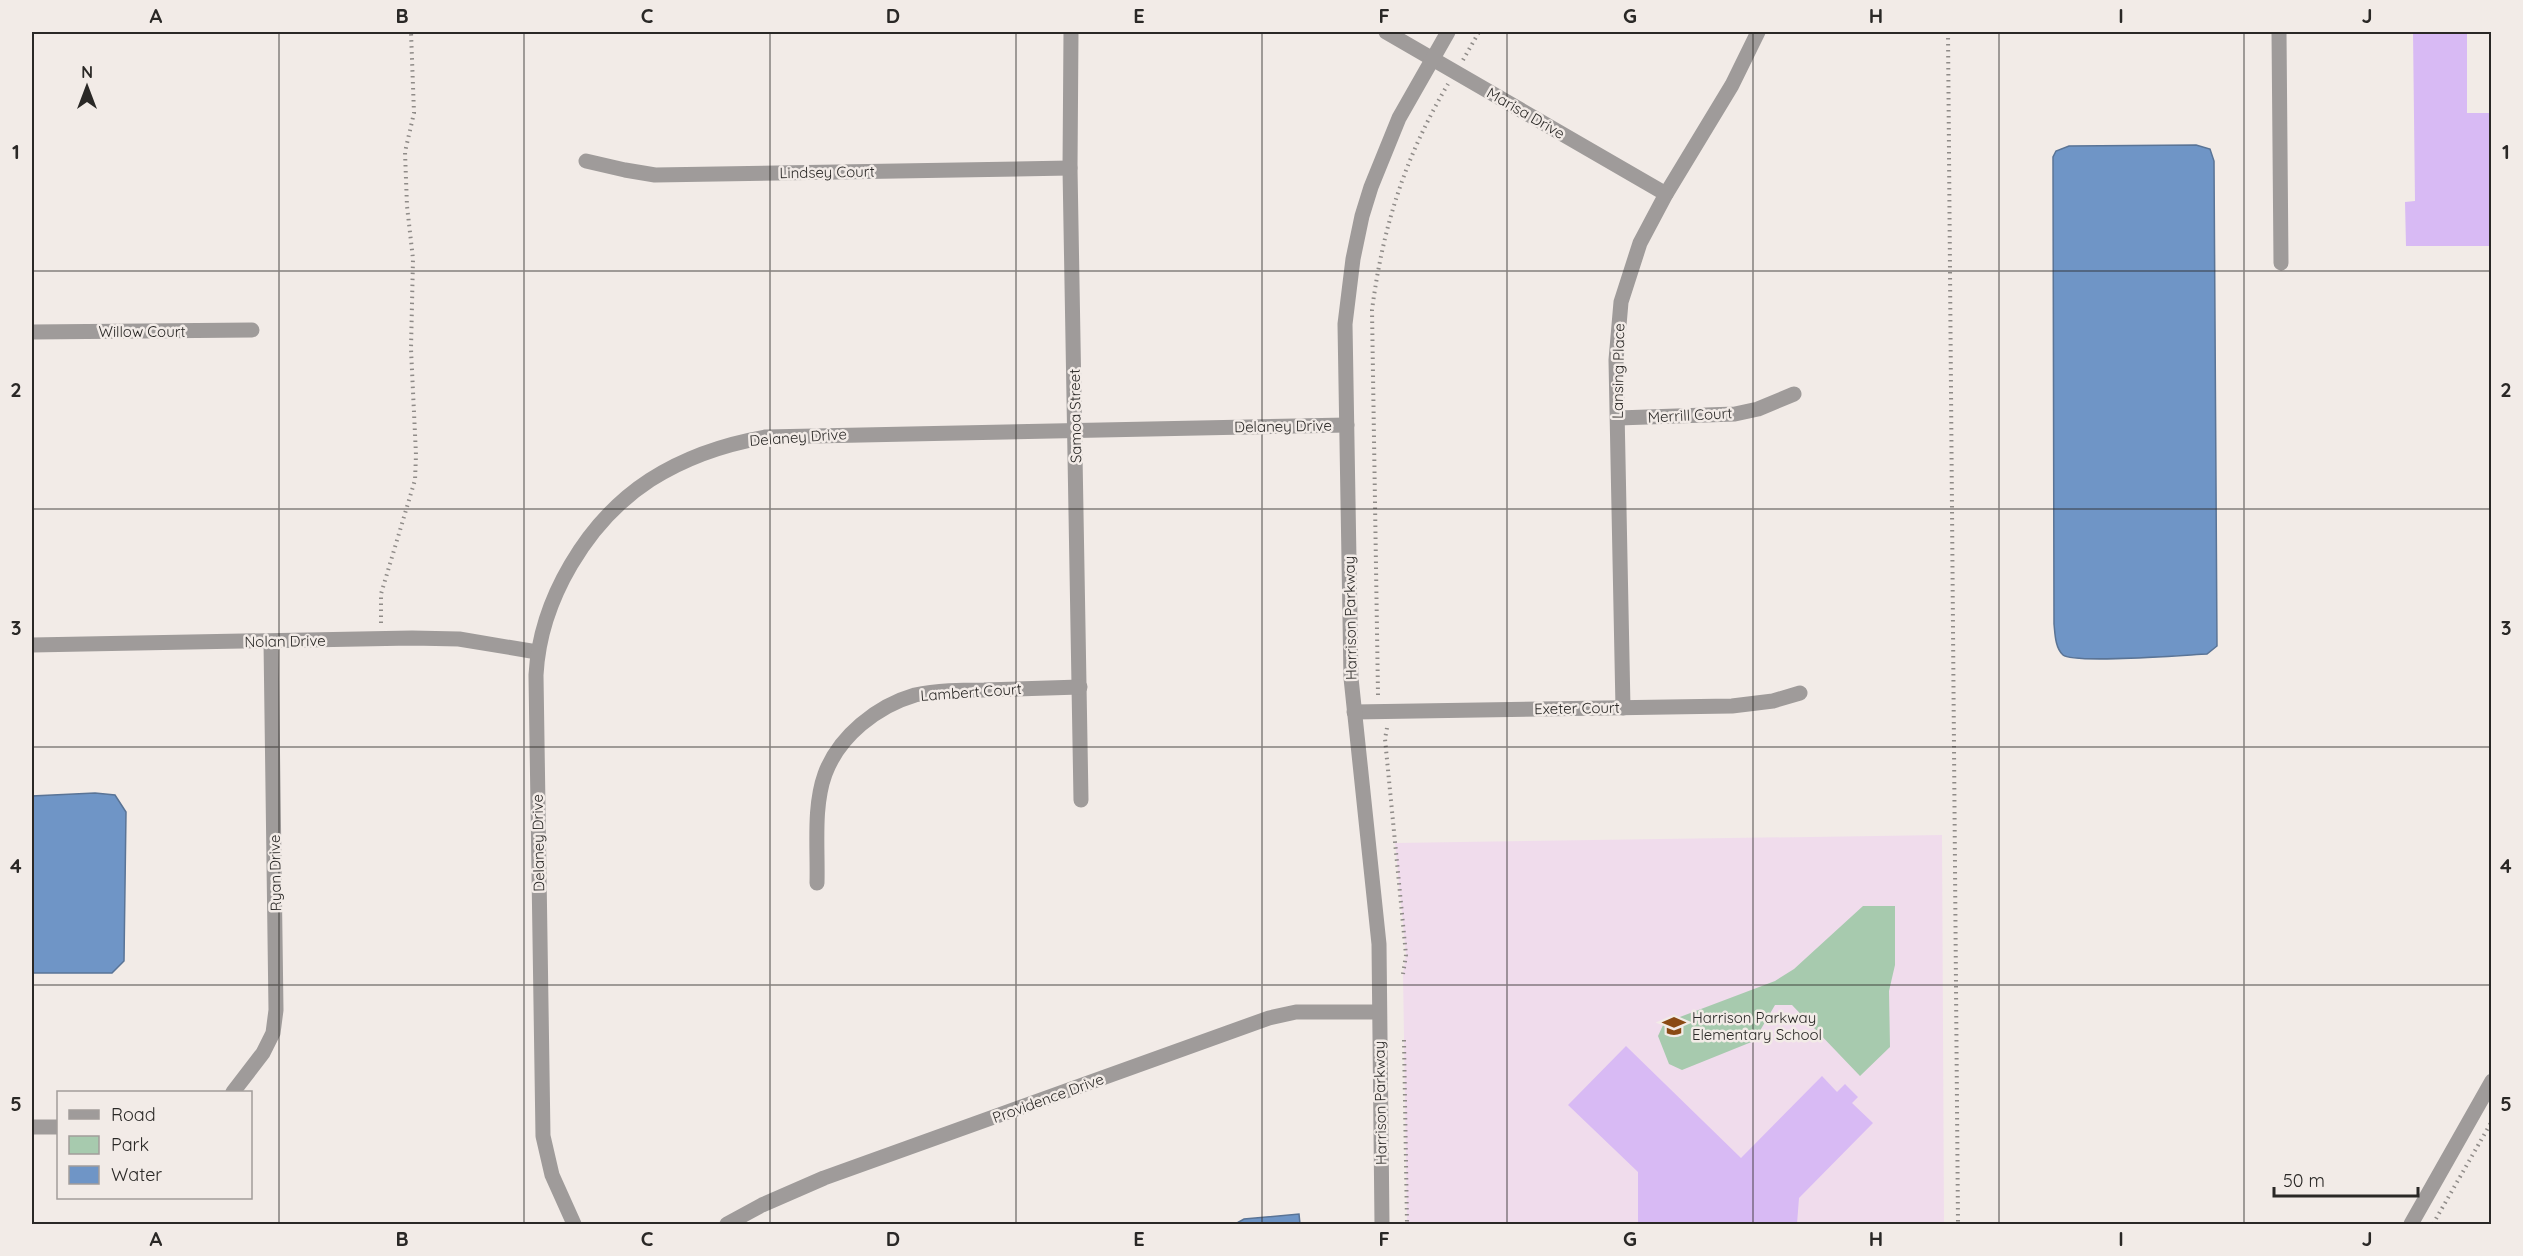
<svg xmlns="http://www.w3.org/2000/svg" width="2523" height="1256" viewBox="0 0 2523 1256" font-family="Quicksand,sans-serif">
  <rect width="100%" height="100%" fill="#f2ebe7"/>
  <!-- education -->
  <path fill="#f0dcec" d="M1942,835l2,389h-537l-4,-250 3,-19 -11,-112z"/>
  <!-- green -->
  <path fill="#a7caae" d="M1863,906h32v59l-6,26 1,56 -30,29 -68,-71h-17l-21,36 -72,29 -13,-6 -11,-28 6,-13 111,-42 19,-12z"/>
  <!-- water -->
  <g fill="#6f95c6" stroke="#5a7496" stroke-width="1.5">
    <path d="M2196,145l14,4 4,12 3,485 -10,8c-21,1 -134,10 -144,1 -8,-7 -8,-22 -9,-31l-1,-467 3,-6 13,-5z"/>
    <path d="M95,793l20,2 11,17 -2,149 -12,12h-80v-177z"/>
    <path d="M1299,1214l1,10h-65l9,-5z"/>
  </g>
  <!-- building -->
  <g fill="#d8baf4">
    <path d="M2413,32h54v81h25v133h-86l-1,-44 10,-1z"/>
    <path d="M1626,1046l115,112 81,-82 15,16 8,-8 13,13 -6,6 21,20 -74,75 -2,26h-159v-52l-70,-67z"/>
  </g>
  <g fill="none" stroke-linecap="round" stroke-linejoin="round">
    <!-- path -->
    <g stroke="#8f8b88" stroke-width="4" stroke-dasharray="1.5 4.5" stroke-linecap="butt">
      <path d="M1948,32l10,1192"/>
      <path d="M1463,60l16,-28"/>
      <path d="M381,623v-29l34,-114 1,-25 -5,-106 2,-90 -6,-53 -2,-54 9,-39 -3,-81"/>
      <path d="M1378,695l-6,-385c11,-84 33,-153 76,-226"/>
      <path d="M1387,728l-2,11 21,216 -3,19"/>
      <path d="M1404,1040l3,184"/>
      <path d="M2433,1224l59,-103"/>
    </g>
    <!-- minor -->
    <g stroke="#9f9b9a" stroke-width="15">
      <path d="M1071,32l-1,136 11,632"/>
      <path d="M1386,32l280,162"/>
      <path d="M2279,32l2,231"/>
      <path d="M586,161l39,9 30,5 415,-7"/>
      <path d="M32,332l220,-2"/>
      <path d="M1618,418l117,-4 23,-5 36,-15"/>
      <path d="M32,645l380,-7 47,1 78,13"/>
      <path d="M1623,708l-7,-348 5,-58 19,-59 26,-49 66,-109 26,-53"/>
      <path d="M1354,712l378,-6 41,-5 27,-8"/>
      <path d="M817,883c1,-35 -4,-76 8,-109 14,-38 52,-68 90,-79 22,-5 46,-5 69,-5 32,-1 64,-2 96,-3"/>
      <path d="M233,1092l30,-39 10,-20 3,-23 -5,-368"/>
      <path d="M32,1127h26"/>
      <path d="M574,1224l-22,-49 -9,-39 -7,-461c4,-75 51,-154 114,-195 36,-23 75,-36 116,-43l581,-12"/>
      <path d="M727,1224l35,-19 62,-27 445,-160 27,-6h83"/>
      <path d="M1382,1224l-3,-280 -28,-266 -6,-354 8,-65 9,-43 9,-29 28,-69 49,-86"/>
      <path d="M2411,1224l81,-143"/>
    </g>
  </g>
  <!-- grid -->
  <path fill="none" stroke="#2a2826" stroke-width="1.5" stroke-opacity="0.55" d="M279,32v1192M524,32v1192M770,32v1192M1016,32v1192M1262,32v1192M1507,32v1192M1753,32v1192M1999,32v1192M2244,32v1192M32,271h2460M32,509h2460M32,747h2460M32,985h2460"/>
  <!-- icons -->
  <defs>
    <g id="school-bare" transform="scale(1.8)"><path d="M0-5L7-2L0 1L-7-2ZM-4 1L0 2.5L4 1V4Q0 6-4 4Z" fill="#8a4a14" stroke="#f2ebe7" stroke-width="2.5" paint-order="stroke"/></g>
  </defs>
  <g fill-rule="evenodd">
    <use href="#school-bare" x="1674" y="1026"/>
  </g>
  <g text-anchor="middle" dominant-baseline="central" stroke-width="5" stroke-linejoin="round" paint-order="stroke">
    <!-- street labels -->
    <g font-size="15" fill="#2a2826" stroke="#f2ebe7">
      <text transform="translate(1526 113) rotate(30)">Marisa Drive</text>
      <text transform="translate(827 172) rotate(-1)">Lindsey Court</text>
      <text x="142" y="331">Willow Court</text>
      <text transform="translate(1618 371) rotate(-89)">Lansing Place</text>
      <text transform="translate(1690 415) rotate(-3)">Merrill Court</text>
      <text transform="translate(1075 416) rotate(-91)">Samoa Street</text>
      <text transform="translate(1283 426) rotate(-1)">Delaney Drive</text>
      <text transform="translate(798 437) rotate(-4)">Delaney Drive</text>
      <text transform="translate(1350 618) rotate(-91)">Harrison Parkway</text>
      <text transform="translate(285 641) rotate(-1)">Nolan Drive</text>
      <text transform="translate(971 692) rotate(-4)">Lambert Court</text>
      <text transform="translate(1577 708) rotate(-1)">Exeter Court</text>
      <text transform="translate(538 843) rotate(-91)">Delaney Drive</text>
      <text transform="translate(275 873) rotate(-91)">Ryan Drive</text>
      <text transform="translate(1048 1098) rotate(-20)">Providence Drive</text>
      <text transform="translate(1380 1103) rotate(-91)">Harrison Parkway</text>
    </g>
    <!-- poi labels -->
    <g font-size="15" fill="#2a2826" stroke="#f2ebe7" text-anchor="start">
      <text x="1692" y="1017">Harrison Parkway<tspan x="1692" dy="17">Elementary School</tspan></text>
    </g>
  </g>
  <!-- border -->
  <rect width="2523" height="1256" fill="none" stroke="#f2ebe7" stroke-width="66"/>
  <!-- legend -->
  <rect x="57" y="1091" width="195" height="108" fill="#f2ebe7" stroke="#a29d9a" stroke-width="1.5"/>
  <rect x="69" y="1110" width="30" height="9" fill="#9f9b9a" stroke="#a29d9a" stroke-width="1.5"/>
  <text x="111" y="1121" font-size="18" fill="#2a2826">Road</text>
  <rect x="69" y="1136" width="30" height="18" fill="#a7caae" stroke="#a29d9a" stroke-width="1.5"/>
  <text x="111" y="1151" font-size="18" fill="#2a2826">Park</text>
  <rect x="69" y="1166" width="30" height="18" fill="#6f95c6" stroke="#a29d9a" stroke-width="1.5"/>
  <text x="111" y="1181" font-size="18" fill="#2a2826">Water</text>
  <!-- north arrow -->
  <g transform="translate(87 87)" stroke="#f2ebe7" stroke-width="4.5" paint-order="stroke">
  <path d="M0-4.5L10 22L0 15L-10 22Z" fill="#2a2826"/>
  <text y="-9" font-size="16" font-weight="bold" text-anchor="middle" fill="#2a2826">N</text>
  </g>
  <!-- scale -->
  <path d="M2274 1187v9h144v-9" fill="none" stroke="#2a2826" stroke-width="3"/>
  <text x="2283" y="1187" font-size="18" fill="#2a2826" stroke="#f2ebe7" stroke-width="4.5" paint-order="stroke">50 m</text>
  <rect x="33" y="33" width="2457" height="1190" fill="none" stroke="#2a2826" stroke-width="2"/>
  <g font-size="20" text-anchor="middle" font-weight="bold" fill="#2a2826">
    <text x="156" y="23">A</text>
    <text x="402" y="23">B</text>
    <text x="647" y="23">C</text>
    <text x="893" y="23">D</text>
    <text x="1139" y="23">E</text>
    <text x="1384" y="23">F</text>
    <text x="1630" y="23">G</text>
    <text x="1876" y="23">H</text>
    <text x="2121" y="23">I</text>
    <text x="2367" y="23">J</text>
    <text x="16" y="159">1</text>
    <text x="2506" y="159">1</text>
    <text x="16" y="397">2</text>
    <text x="2506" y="397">2</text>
    <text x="16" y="635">3</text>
    <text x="2506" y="635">3</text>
    <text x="16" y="873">4</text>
    <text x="2506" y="873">4</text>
    <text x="16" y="1111">5</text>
    <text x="2506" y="1111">5</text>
    <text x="156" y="1246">A</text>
    <text x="402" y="1246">B</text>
    <text x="647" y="1246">C</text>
    <text x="893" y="1246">D</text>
    <text x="1139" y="1246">E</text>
    <text x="1384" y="1246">F</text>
    <text x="1630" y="1246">G</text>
    <text x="1876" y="1246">H</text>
    <text x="2121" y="1246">I</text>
    <text x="2367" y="1246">J</text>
  </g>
</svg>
